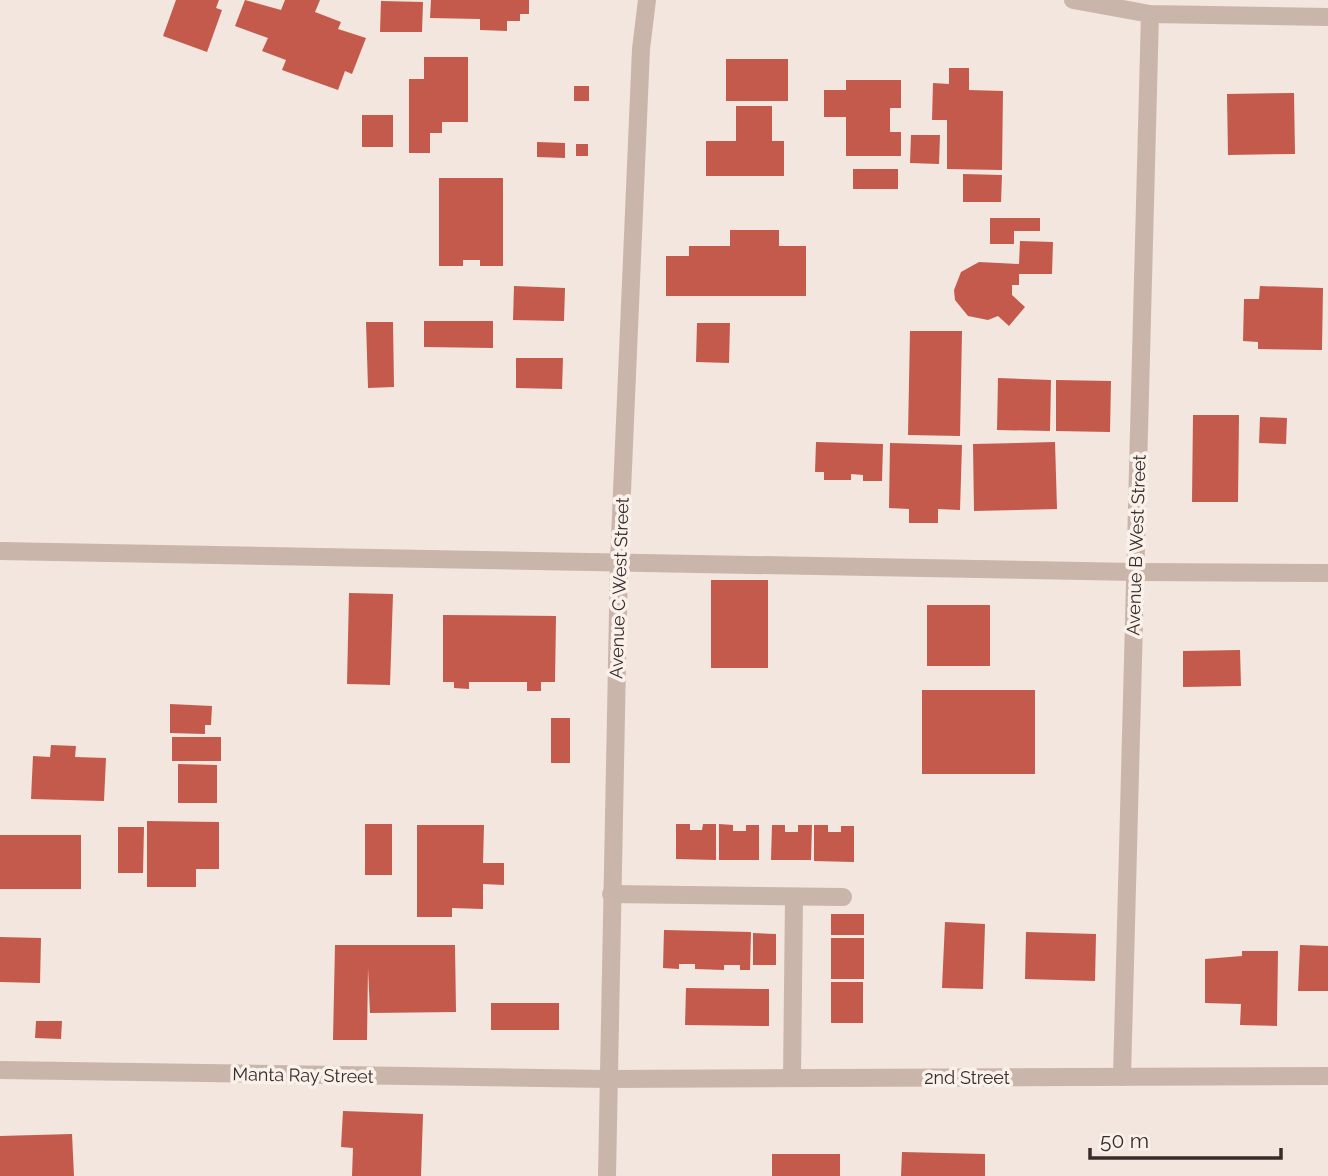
<svg xmlns="http://www.w3.org/2000/svg" width="1328" height="1176" viewBox="0 0 1328 1176" font-family="Raleway,sans-serif">
  <rect width="100%" height="100%" fill="#f2e6de"/>
  <!-- building -->
  <g fill="#c35a4b">
    <path d="M176,0h43l-3,8 6,2 -15,42 -44,-16z"/>
    <path d="M245,0l36,10 4,-10h35l-5,12 26,10 -3,7 28,9 -14,36 -7,-3 -7,19 -56,-20 4,-10 -24,-9 6,-13 -33,-12z"/>
    <path d="M431,0h98v14h-9v7h-13v10l-27,-1v-11l-50,-1z"/>
    <path d="M381,1l42,1 -1,30h-42z"/>
    <path d="M424,57h44v65h-26v11h-12v20h-21v-74h15z"/>
    <rect x="726" y="59" width="62" height="42"/>
    <path d="M949,68h20v22l34,1 -1,79 -55,-1v-49h-15l1,-37 16,1z"/>
    <path d="M846,80h55v28h-11v24h11v24h-55v-39h-22v-27h22z"/>
    <rect x="574" y="86" width="15" height="15"/>
    <path d="M1294,93l1,61 -67,1 -1,-61z"/>
    <path d="M736,106h36v35h12v35h-78v-35h30z"/>
    <rect x="362" y="115" width="31" height="32"/>
    <path d="M911,135h29l-1,29 -29,-1z"/>
    <path d="M537,142l28,1v15l-28,-1z"/>
    <rect x="576" y="144" width="12" height="12"/>
    <rect x="853" y="169" width="45" height="20"/>
    <path d="M963,174l39,1 -1,27h-38z"/>
    <path d="M439,178h64v88h-23v-6h-17v6h-24z"/>
    <path d="M990,218h50v13h-26v13h-24z"/>
    <path d="M730,230h49v16h27v50h-140v-40h23v-10h41z"/>
    <path d="M1020,241l33,1 -1,32h-33v11h-7v10l13,12 -16,19 -11,-10 -10,4 -20,-4 -13,-16 -1,-10 7,-18 18,-10 40,2z"/>
    <path d="M514,286l51,2 -1,33 -51,-1z"/>
    <path d="M1260,286l63,2 -1,62 -64,-1v-7l-15,-1 1,-42h15z"/>
    <path d="M424,321h69v27l-69,-1z"/>
    <path d="M366,322h27l1,65 -26,1z"/>
    <path d="M697,323h33l-1,40 -33,-1z"/>
    <path d="M910,331h52l-2,105 -52,-1z"/>
    <path d="M516,358h47l-1,31 -46,-1z"/>
    <path d="M998,378l53,2 -1,51 -53,-1z"/>
    <path d="M1056,380l55,1 -1,51 -54,-1z"/>
    <path d="M1193,415h46l-1,87h-46z"/>
    <path d="M1260,417l27,1 -1,26 -27,-1z"/>
    <path d="M816,442l67,2 -1,37h-19v-6l-12,-1v6h-27v-8h-9z"/>
    <path d="M1055,442l2,67 -83,2 -1,-67z"/>
    <path d="M890,443l72,2 -2,65 -22,-1v14h-29v-14l-20,-1z"/>
    <rect x="711" y="580" width="57" height="88"/>
    <path d="M349,593l44,1 -3,91 -43,-1z"/>
    <rect x="927" y="605" width="63" height="61"/>
    <path d="M443,615l113,1 -1,66h-14v9h-14v-9h-58v7l-15,-1v-6h-11z"/>
    <path d="M1240,650l1,36 -58,1v-36z"/>
    <rect x="922" y="690" width="113" height="84"/>
    <path d="M170,704l42,2 -1,19h-6v9l-35,-1z"/>
    <rect x="551" y="718" width="19" height="45"/>
    <rect x="172" y="737" width="49" height="24"/>
    <path d="M51,745l25,1 -1,11 31,1 -2,43 -73,-2 2,-43 17,1z"/>
    <path d="M178,764l39,1v38h-39z"/>
    <path d="M147,821l72,1v47h-23v18h-49z"/>
    <rect x="365" y="824" width="27" height="51"/>
    <path d="M676,824h14v6h12l1,-6h13v36l-40,-1z"/>
    <path d="M719,824l14,1v6h13v-6h13v35h-40z"/>
    <path d="M417,825h67l-1,38h21v22l-21,-1v25l-31,-1v9h-35z"/>
    <path d="M772,825h13v7h13v-7h14l-1,35h-40z"/>
    <path d="M814,825h14v7h13v-6h13v36l-40,-1z"/>
    <path d="M118,827h26l-1,46h-25z"/>
    <rect x="0" y="835" width="81" height="54"/>
    <rect x="831" y="914" width="33" height="21"/>
    <path d="M945,922l40,2 -2,65 -41,-1z"/>
    <path d="M664,930l87,2 -1,38h-10v-5h-16v5l-29,-1v-5h-16v5l-16,-1z"/>
    <path d="M1026,932l70,2 -1,47 -70,-2z"/>
    <path d="M753,933l23,1v31h-23z"/>
    <path d="M0,937l41,1 -1,45 -40,-1z"/>
    <rect x="831" y="938" width="33" height="41"/>
    <path d="M335,945h120l1,67 -86,1 -2,-45 -1,72h-34z"/>
    <path d="M1300,945l28,1v45h-30z"/>
    <path d="M1242,951h36l-1,75 -37,-1 1,-21 -36,-1v-44l37,-3z"/>
    <rect x="831" y="982" width="32" height="41"/>
    <path d="M686,988l83,1v37l-84,-1z"/>
    <rect x="491" y="1003" width="68" height="27"/>
    <path d="M36,1021h26l-1,18 -26,-1z"/>
    <path d="M343,1111l80,3 -2,62h-69l1,-28 -12,-1z"/>
    <path d="M72,1134l2,42h-74v-40z"/>
    <path d="M902,1152l83,2v22h-84z"/>
    <rect x="772" y="1154" width="68" height="22"/>
  </g>
  <g fill="none" stroke-linecap="round" stroke-linejoin="round">
    <!-- minor -->
    <g stroke="#cab5aa" stroke-width="18">
      <path d="M1073,0l77,14 178,3"/>
      <path d="M0,551l1135,21 193,1"/>
      <path d="M611,894l232,3"/>
      <path d="M0,1070l607,9 721,-3"/>
      <path d="M1122,1077l28,-1063"/>
      <path d="M792,1078l2,-181"/>
      <path d="M607,1176l12,-615 22,-512 6,-49"/>
    </g>
  </g>
  <g text-anchor="middle" dominant-baseline="central" stroke-width="7" stroke-linejoin="round" paint-order="stroke">
    <!-- street labels -->
    <g font-size="18" fill="#382c2a" stroke="#faf1eb">
      <text transform="translate(1136 545) rotate(-88)">Avenue B West Street</text>
      <text transform="translate(619 588) rotate(-88)">Avenue C West Street</text>
      <text transform="translate(303 1075) rotate(1)">Manta Ray Street</text>
      <text x="967" y="1077">2nd Street</text>
    </g>
  </g>
  <!-- scale -->
  <path d="M1090 1148v10h191v-10" fill="none" stroke="#382c2a" stroke-width="3.5"/>
  <text x="1100" y="1148" font-size="21" fill="#382c2a" stroke="#faf1eb" stroke-width="5" paint-order="stroke">50 m</text>
</svg>
